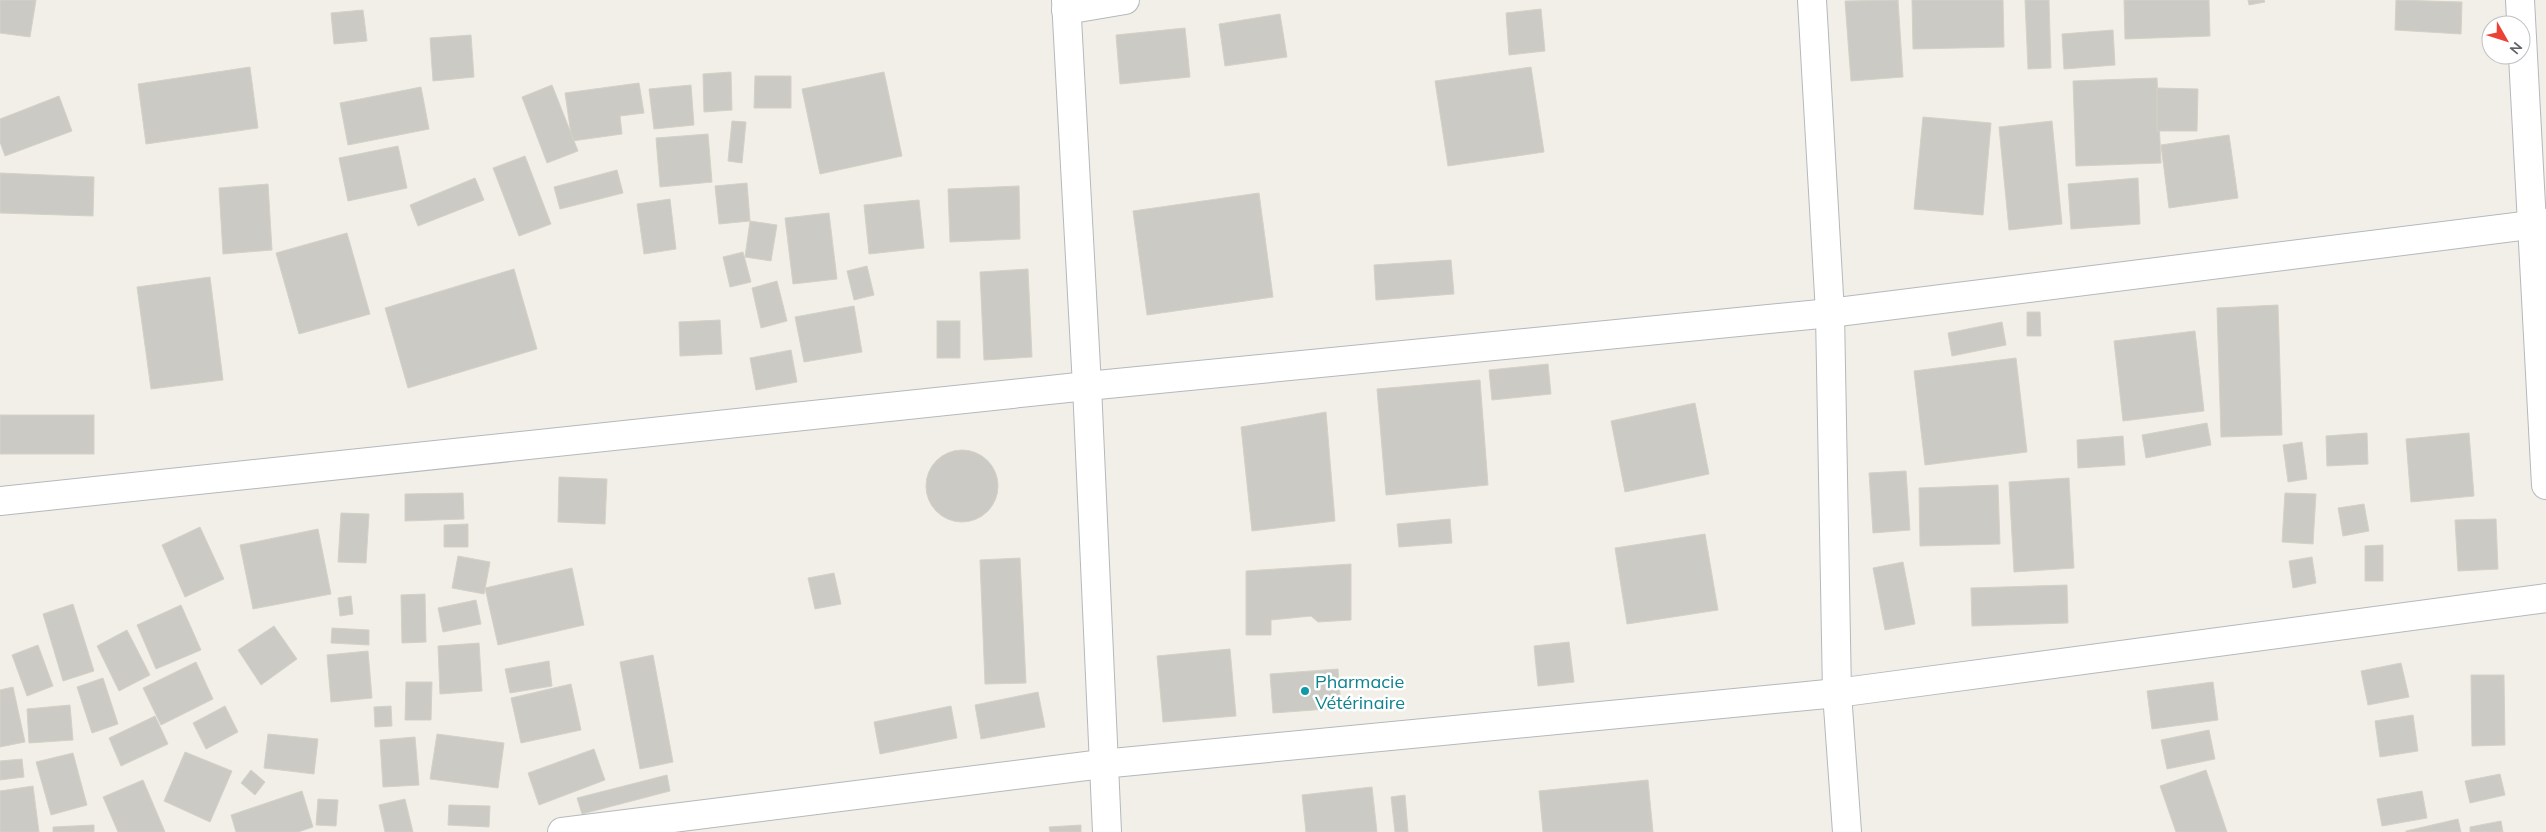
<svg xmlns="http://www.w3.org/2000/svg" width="2546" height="832" viewBox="0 0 2546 832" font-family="Mulish,sans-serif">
  <rect width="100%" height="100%" fill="#f1efe8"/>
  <!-- building -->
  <g fill="#cccac5" stroke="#d6d1c6">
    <path d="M0,0h36l-6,37 -30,-4z"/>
    <path d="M1898,0l5,77 -52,4 -6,-80z"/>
    <path d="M1912,0h91l1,47 -91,2z"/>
    <path d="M2025,0h24l2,68 -23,1z"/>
    <path d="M2124,0h85l1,36 -85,3z"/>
    <path d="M2248,0h16l1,2 -16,3z"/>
    <path d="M2396,0l66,2 -1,32 -66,-4z"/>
    <path d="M1541,9l4,42 -36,4 -3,-42z"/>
    <path d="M363,10l4,31 -33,3 -3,-31z"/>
    <path d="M1280,14l7,43 -62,9 -6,-42z"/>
    <path d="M1185,28l5,49 -70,7 -4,-49z"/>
    <path d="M2113,30l2,35 -51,4 -2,-35z"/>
    <path d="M471,35l3,42 -41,4 -3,-43z"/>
    <path d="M250,67l8,61 -112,16 -8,-60z"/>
    <path d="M1531,67l13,85 -96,14 -13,-85z"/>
    <path d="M731,72l1,38 -28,2 -1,-38z"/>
    <path d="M884,72l18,84 -82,18 -18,-85z"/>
    <path d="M755,76h36v32h-37z"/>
    <path d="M2157,78l4,85 -85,3 -3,-85z"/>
    <path d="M639,83l5,30 -24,3 2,18 -50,7 -7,-48z"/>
    <path d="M552,85l26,66 -31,12 -25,-66z"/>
    <path d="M691,85l3,40 -40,4 -5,-40z"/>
    <path d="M421,87l8,42 -81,16 -8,-42z"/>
    <path d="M2157,88l41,1 -1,42h-40z"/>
    <path d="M59,96l13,35 -67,25 -5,-14v-23z"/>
    <path d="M1923,117l68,6 -8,92 -69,-6z"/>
    <path d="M732,121l14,1 -4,41 -14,-2z"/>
    <path d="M2052,121l10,103 -53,6 -10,-103z"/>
    <path d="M708,134l4,48 -52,5 -4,-49z"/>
    <path d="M2229,135l9,63 -69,10 -8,-63z"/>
    <path d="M398,146l9,42 -59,13 -9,-43z"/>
    <path d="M525,156l26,68 -32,12 -26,-68z"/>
    <path d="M617,170l6,23 -63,16 -6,-22z"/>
    <path d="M0,173l94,4 -1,39 -93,-3z"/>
    <path d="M475,178l9,22 -66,26 -8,-21z"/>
    <path d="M2138,178l2,46 -69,5 -3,-45z"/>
    <path d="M747,183l3,38 -31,3 -4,-38z"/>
    <path d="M268,184l4,66 -49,4 -4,-66z"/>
    <path d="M1019,186l1,53 -70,3 -2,-53z"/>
    <path d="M1259,193l14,104 -126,18 -14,-104z"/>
    <path d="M670,199l6,50 -32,5 -7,-50z"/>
    <path d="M919,200l5,48 -55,6 -5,-49z"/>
    <path d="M829,213l8,66 -44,5 -8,-66z"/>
    <path d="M750,221l27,4 -6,36 -26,-4z"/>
    <path d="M347,233l23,81 -71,20 -23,-81z"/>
    <path d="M743,252l8,30 -21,5 -7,-30z"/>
    <path d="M1451,260l3,34 -78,6 -2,-35z"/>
    <path d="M867,266l7,29 -20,5 -7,-29z"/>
    <path d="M514,269l23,80 -129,39 -23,-80z"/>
    <path d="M1028,269l4,88 -48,3 -4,-88z"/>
    <path d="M210,277l13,103 -72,9 -14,-102z"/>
    <path d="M777,281l10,40 -26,7 -9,-40z"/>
    <path d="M2278,305l4,130 -61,2 -4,-129z"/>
    <path d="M854,306l8,46 -58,10 -9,-45z"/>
    <path d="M2027,312h13l1,24h-14z"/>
    <path d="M720,320l2,34 -42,2 -1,-34z"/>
    <rect x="937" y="321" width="23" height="37"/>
    <path d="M2002,322l4,23 -54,11 -4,-23z"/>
    <path d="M2195,331l9,80 -81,10 -9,-80z"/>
    <path d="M791,350l6,32 -41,8 -6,-32z"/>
    <path d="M2016,358l11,94 -102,13 -11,-94z"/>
    <path d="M1548,364l3,30 -59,6 -3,-30z"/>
    <path d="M1480,380l8,105 -102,10 -9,-106z"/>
    <path d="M1695,403l14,71 -84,18 -14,-71z"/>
    <path d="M1326,412l9,109 -83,10 -11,-104z"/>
    <rect x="0" y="415" width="94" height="39"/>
    <path d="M2207,423l4,22 -65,13 -4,-23z"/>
    <path d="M2367,433l1,31 -41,2 -1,-30z"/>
    <path d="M2469,433l5,63 -63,6 -5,-63z"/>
    <path d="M2123,436l2,29 -47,3 -1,-28z"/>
    <path d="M2302,442l5,37 -19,3 -5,-37z"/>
    <circle cx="962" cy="486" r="36"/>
    <path d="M1906,471l4,59 -37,3 -4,-60z"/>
    <path d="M559,477l48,2 -2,45 -47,-2z"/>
    <path d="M2069,478l5,90 -60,4 -5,-90z"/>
    <path d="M1998,485l2,59 -80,2 -1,-58z"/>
    <path d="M463,493l1,26 -59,2v-27z"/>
    <path d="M2285,493l31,1 -3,50 -31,-2z"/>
    <path d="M2364,504l5,27 -26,5 -5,-28z"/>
    <path d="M341,513l28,1 -3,49 -28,-1z"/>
    <path d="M1450,519l2,24 -53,4 -2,-23z"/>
    <path d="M2496,519l2,50 -40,2 -3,-51z"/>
    <path d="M468,524v23h-24v-22z"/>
    <path d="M200,527l24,52 -39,18 -23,-52z"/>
    <path d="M318,529l13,65 -78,15 -13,-64z"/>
    <path d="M1705,534l13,76 -91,14 -12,-76z"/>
    <path d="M2383,545v36h-18v-35z"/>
    <path d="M458,556l32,6 -6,32 -32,-6z"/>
    <path d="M2312,557l4,26 -23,5 -4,-27z"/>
    <path d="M1020,558l6,125 -41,1 -5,-124z"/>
    <path d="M1903,562l12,62 -30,6 -12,-62z"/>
    <path d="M1351,564v56l-33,2 -7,-6 -40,4v15h-25v-64z"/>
    <path d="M572,568l12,57 -86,20 -13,-57z"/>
    <path d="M834,573l7,31 -26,5 -7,-31z"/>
    <path d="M2067,585l1,38 -96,3 -1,-38z"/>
    <path d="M425,594l1,48 -24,1 -1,-48z"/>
    <path d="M351,596l2,18 -13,2 -2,-18z"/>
    <path d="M476,600l5,24 -38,8 -5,-24z"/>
    <path d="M73,604l21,67 -31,10 -20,-67z"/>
    <path d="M181,605l20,45 -45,19 -19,-44z"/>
    <path d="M274,626l23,33 -36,26 -23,-35z"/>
    <path d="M332,628l37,2v15l-38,-2z"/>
    <path d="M127,630l23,45 -31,16 -22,-45z"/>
    <path d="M1569,642l5,40 -36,4 -4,-40z"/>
    <path d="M479,643l3,48 -42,3 -2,-48z"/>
    <path d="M38,645l15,41 -26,10 -15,-41z"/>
    <path d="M1230,649l6,67 -73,6 -6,-66z"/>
    <path d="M368,651l4,47 -41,4 -4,-47z"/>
    <path d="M653,655l20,107 -33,7 -20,-107z"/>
    <path d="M549,661l3,25 -42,7 -5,-24z"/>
    <path d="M196,662l17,37 -52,26 -18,-37z"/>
    <path d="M2401,663l8,34 -41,8 -7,-34z"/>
    <path d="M1338,669l3,39 -68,5 -3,-39z"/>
    <path d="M2471,675h33l1,70 -33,1z"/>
    <path d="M103,678l15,46 -26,9 -15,-46z"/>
    <path d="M406,682h26l-1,38h-26z"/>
    <path d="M2213,682l5,38 -66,9 -5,-38z"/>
    <path d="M571,684l10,46 -60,13 -10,-45z"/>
    <path d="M13,687l12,55 -25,5v-57z"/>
    <path d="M1038,692l7,35 -64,12 -6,-34z"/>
    <path d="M70,705l3,35 -44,3 -2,-34z"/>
    <path d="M225,706l13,26 -32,17 -13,-26z"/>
    <path d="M391,706l1,20 -17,1 -1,-20z"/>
    <path d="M951,706l6,32 -77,16 -6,-32z"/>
    <path d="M2413,715l5,36 -38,6 -5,-36z"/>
    <path d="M155,716l13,28 -47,22 -12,-28z"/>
    <path d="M2209,730l6,29 -48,10 -6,-29z"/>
    <path d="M268,734l50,5 -4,35 -50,-6z"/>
    <path d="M437,734l67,9 -6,45 -68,-9z"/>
    <path d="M415,737l4,48 -36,2 -3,-47z"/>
    <path d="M594,749l11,31 -66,25 -11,-32z"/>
    <path d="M185,752l47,19 -22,51 -46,-21z"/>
    <path d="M73,753l14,52 -36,10 -15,-53z"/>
    <path d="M22,759l2,18 -24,3v-19z"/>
    <path d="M251,770l14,12 -10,13 -14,-12z"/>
    <path d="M2206,770l21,62h-51l-16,-46z"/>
    <path d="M2500,774l5,21 -35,8 -5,-22z"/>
    <path d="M667,775l3,16 -88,23 -5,-16z"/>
    <path d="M143,780l22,52h-47l-15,-35z"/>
    <path d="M1648,780l5,52h-110l-4,-41z"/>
    <path d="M33,786l6,46h-39v-41z"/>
    <path d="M1372,787l5,45h-71l-4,-37z"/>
    <path d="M302,791l11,36 -15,5h-62l-5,-17z"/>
    <path d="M2422,791l5,27 -45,8 -5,-27z"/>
    <path d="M1405,795l3,37h-13l-4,-35z"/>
    <path d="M318,799l20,1 -2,26 -20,-1z"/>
    <path d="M405,799l8,33h-28l-6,-27z"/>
    <path d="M449,805l41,1 -1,21 -41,-2z"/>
    <path d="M2458,819l3,13h-55v-1z"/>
    <path d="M2501,821l2,11h-33v-5z"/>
    <path d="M94,825v7h-41v-5z"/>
    <path d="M1081,825v7h-31l-1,-5z"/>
  </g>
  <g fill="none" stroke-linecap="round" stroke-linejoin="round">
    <!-- minor casing -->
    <g stroke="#b5b8bc" stroke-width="30">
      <g id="minor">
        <path d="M1066,0l21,386 20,446"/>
        <path d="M1812,0l18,313 7,380 10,139"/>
        <path d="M2520,0l26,485"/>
        <path d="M1066,10l59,-10"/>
        <path d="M0,501l1087,-115 743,-73 716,-90"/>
        <path d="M562,832l540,-68 735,-71 709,-95"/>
      </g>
    </g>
    <!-- minor -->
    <use href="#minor" stroke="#fff" stroke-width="28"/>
  </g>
  <!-- markers -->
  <circle fill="#0f9aa8" stroke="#fff" stroke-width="2" cx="1305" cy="691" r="5"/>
  <g text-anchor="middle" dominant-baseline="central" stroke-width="5" stroke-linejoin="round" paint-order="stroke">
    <!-- culture labels -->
    <g font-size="18" fill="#0d838f" stroke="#fff" text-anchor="start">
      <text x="1315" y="681">Pharmacie<tspan x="1315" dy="21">Vétérinaire</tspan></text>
    </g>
  </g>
  <!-- north arrow -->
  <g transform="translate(2506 40) rotate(129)"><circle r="24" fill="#ffffff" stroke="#bfc1c3"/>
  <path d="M0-4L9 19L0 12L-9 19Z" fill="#ea4335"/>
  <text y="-8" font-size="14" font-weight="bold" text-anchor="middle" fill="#5f6368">N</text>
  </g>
</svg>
